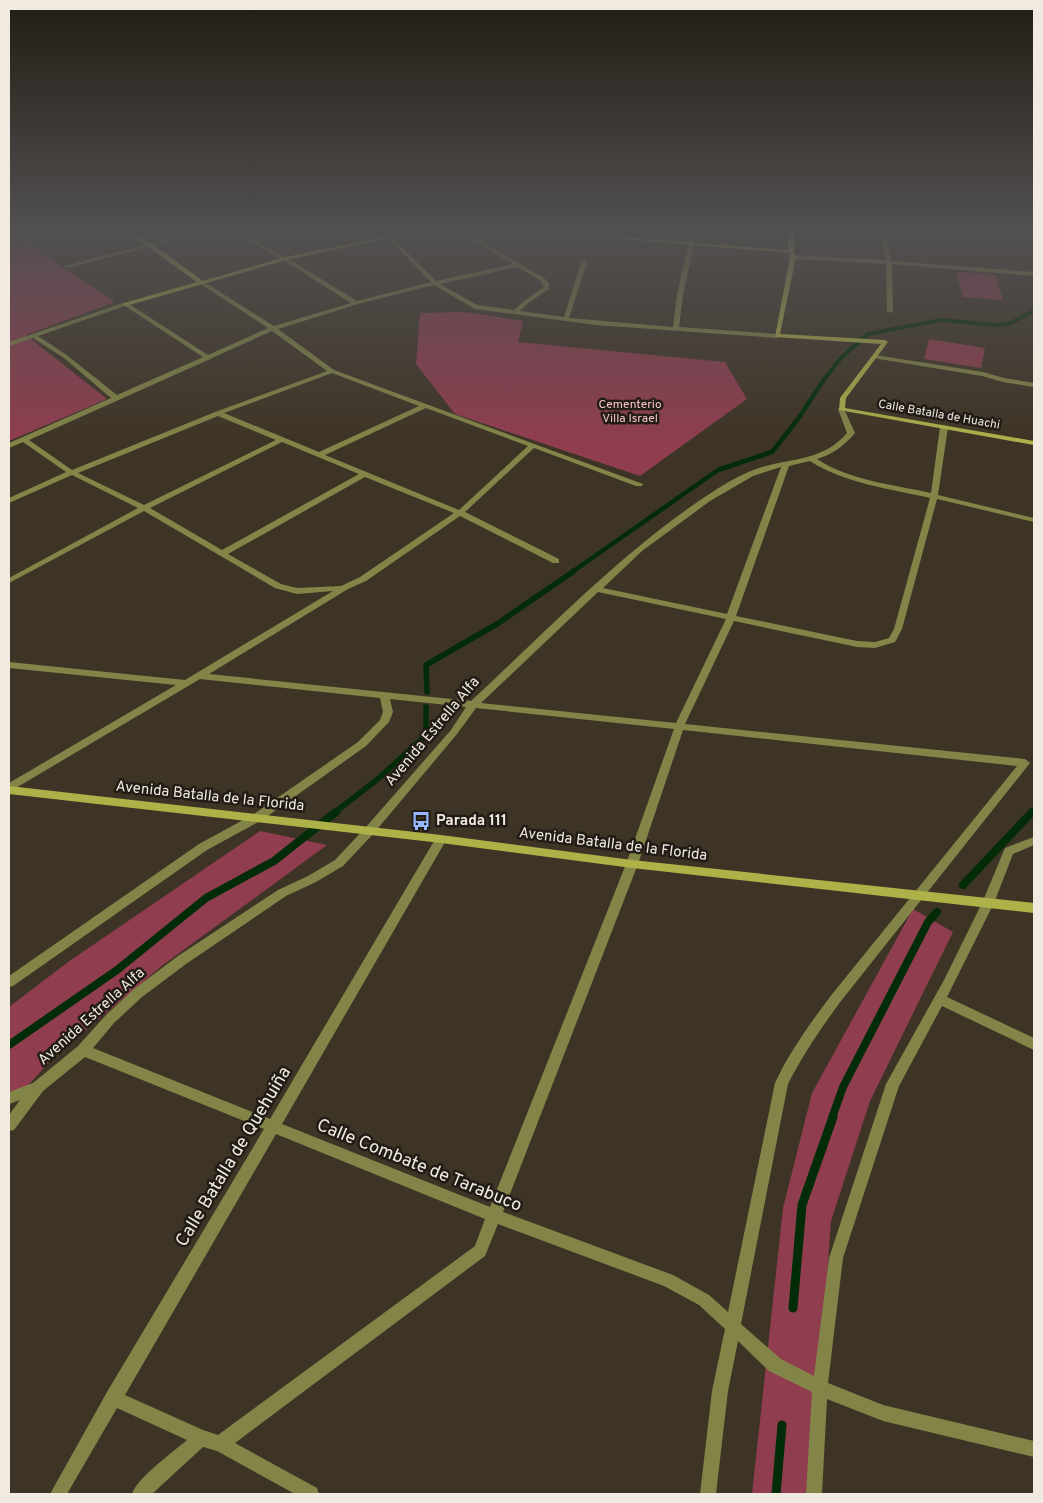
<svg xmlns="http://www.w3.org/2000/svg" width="1043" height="1503" viewBox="0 0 1043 1503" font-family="Overpass,sans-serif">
  <rect width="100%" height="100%" fill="#3e3425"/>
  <!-- green -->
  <g fill="#8f3d4f">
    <path d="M29,244l86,58 -89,33 81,64 -98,42v-192z"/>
    <path d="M956,272l39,2 8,26 -40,-3z"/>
    <path d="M464,312l59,9 -5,21 207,20 22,37 -107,77 -185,-62 -39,-50 4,-51z"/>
    <path d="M929,339l56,9 -4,20 -57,-9z"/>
    <path d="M260,831l67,14 -164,120 -109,92 -45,49v-99l59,-45z"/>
    <path d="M913,909l40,23 -83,169 -39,120 -19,273h-60l31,-286 29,-115z"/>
  </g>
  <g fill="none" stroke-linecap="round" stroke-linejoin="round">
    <!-- stream-far4 -->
    <path stroke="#022c07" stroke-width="4" d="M822,382l19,-24 27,-24 73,-14 53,5 14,-1 26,-13"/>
    <!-- stream-far3 -->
    <path stroke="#022c07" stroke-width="4.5" d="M572,572l146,-102 54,-18 26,-33 25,-38"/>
    <!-- stream-far2 -->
    <g stroke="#022c07" stroke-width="5.5">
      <path d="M427,692l-1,-27 71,-41 77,-53"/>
      <path d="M334,813l45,-35 47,-43v-28"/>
      <path d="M1031,813l3,-3"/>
    </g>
    <!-- stream-far1 -->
    <g stroke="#022c07" stroke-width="8">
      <path d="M963,885l69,-73"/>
      <path d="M9,1045l108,-75 89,-72 68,-37 62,-49"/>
      <path d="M832,1118l11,-31 85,-165 9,-10"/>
    </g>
    <!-- stream -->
    <g stroke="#022c07" stroke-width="9">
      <path d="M793,1308l9,-103 31,-88"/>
      <path d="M776,1494l6,-69"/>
    </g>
    <!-- street -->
    <g fill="#828547" fill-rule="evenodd">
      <path d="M199,231h10l-141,37 -3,-2z"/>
      <path d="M231,231h7l49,27 70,43 74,-19 -43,-44v-2l2,-1 46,46 77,-17 -56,-33h7l80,47 5,5v6l-21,14 -8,8 44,6 17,-54 3,-2 3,2 -18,55 104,9 4,-32 14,-64h6l-14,64 -4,32 98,7 3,2 -3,2 -181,-13 -121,-16 -41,-24 -76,19 -80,25 56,41 309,114 -1,2h-6l-102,-38 -69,64 94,47v4h-6l-93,-47 -94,65 -18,8 -139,85 262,27c79,-73 155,-154 246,-212 14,-9 29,-17 45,-22 32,-9 62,-7 85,-34l-9,-24 3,-2 3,2 11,24c-11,13 -22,21 -38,26 31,21 78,26 114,34l9,-66 4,-2 4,2 -10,68 96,23v4l-97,-23 -35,130 -7,13 -20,6 -18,-1 -123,-26 -49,103 340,35 5,4 -189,238c-19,26 -38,53 -53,83l-47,240 40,35 33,17 15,-118 57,-174 58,-104 38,-77 23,-55 29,-11v8l-21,9 -19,49 -47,94 87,41v12l-92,-44 -43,80 -56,172 -15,125 55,22 151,36v16l-151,-36 -56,-22 -5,95h-16l6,-102 -43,-21 -31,-30 -10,50 -12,103h-16l12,-103 13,-62 -26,-24 -35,-19 -166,-62 -13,32 -250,187 82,45 2,6h-24l-78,-43 -14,-4 -51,47h-20c5,-16 41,-42 55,-54l-70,-32 -50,86h-17l57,-102 157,-263 -179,-72 -42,34 -29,39 -5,1v-16l11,-15 -11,4v-12l24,-9 45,-37 28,-31 28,-26 44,-33 100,-66 30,-14 27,-16 31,-33 85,-97 15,-23 -76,-8 3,13 -4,10 -23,24 -104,74 -55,30 -194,136 -4,1v-11l190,-132 55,-30 104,-72 22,-22 3,-8 -3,-14 -180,-19 -191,113v-9l167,-98 -167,-17v-6l176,18 148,-89 -36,3 -22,-6 -131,-77 -135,72v-5l129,-70 -66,-33 -63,28v-5l57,-26 -43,-30 -14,6v-5l102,-45 -47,-40 -31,-20 -24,8v-4l117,-40 82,53 60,-27 -69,-45 -1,-1 3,-2 73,46 77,-23 -68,-43zM517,267l23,13 4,7 -20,14 -10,9 -37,-5 -37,-21zM125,306l78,51 -86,38 -49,-39 -30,-20zM272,331l55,40 -112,41 -143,58 -43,-30 179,-80 3,-1 1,-1zM332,373l87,33 -100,46 -95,-39zM426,408l102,38 -69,64 -134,-55zM218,416l58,24 -132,65 -66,-32zM282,442l77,32 -137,76 -72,-42zM810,461c33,22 81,28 120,37l-36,131 -5,9 -14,4 -18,-1 -121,-25 53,-150zM781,467l-54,147 -124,-26 39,-37 68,-50 43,-25zM365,477l89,36 -94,64 -19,9 -44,2 -16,-4 -53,-30zM598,592l128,27 -50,104 -195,-20zM476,708l198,21 -48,135 -136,343 -208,-83 163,-282 1,-3 -1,-3h-8l-167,283 -177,-71 21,-25 28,-26 44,-33 100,-68 30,-14 27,-16 31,-33 83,-99zM683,730l334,36 -184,227c-22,29 -43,58 -58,90l-47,229 -19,-17 -36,-20 -170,-63 135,-348zM276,1134l209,85 -10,27 -257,189 -15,-5 -78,-35z"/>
      <path d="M880,231h5l6,30 143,11v4l-142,-12 1,47 -3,2 -3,-2 -1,-47 -93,-5 -3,-2 3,-2 93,5z"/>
      <path d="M1002,231l32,1v4l-30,-3z"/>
      <path d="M875,355l108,17 21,6 30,5v4l-31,-5 -21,-6 -109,-18 -1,-1z"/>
    </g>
    <!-- secondary -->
    <g fill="#adb148" fill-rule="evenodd">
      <path d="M120,231c21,0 64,37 83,50l82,-24 127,-26h12l-138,29 -160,46 -3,-2 1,-1 73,-21 -49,-35z"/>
      <path d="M522,231h28l238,19v-19h6v21l2,5 -16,77 105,6 3,2 -42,56 -1,10 189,33v4l-195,-35 1,-12 41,-54 -106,-7 15,-80 -1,-4z"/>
      <path d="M9,786l432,49 191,25 402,43v10l-402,-45 -191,-25 -432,-49z"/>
    </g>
  </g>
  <!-- sky -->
  <linearGradient id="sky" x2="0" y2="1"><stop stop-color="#221d14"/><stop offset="0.52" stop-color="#525051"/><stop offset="1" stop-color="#525051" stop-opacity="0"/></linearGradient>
  <rect width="1043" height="442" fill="url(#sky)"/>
  <!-- icons -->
  <defs>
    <g id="bus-bare" transform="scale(1.5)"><path d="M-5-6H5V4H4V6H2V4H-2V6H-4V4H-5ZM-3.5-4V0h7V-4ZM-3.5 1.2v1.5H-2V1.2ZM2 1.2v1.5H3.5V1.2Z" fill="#97b6fd" stroke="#211c16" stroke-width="2.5" paint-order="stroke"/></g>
  </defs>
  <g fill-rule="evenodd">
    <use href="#bus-bare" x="421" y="821"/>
  </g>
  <g text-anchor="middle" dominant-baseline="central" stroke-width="5" stroke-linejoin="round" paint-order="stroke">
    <!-- far-park labels -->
    <g font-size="12" fill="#fac3cb" stroke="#211c16">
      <text x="630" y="405">Cementerio<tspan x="630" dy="14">Villa Israel</tspan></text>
    </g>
    <!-- far-street labels -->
    <g font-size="12" fill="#f1eae1" stroke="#211c16">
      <text transform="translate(939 415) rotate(10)">Calle Batalla de Huachi</text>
    </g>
    <!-- street labels -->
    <g font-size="15" fill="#f1eae1" stroke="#211c16">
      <text transform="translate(433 732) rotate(-50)">Avenida Estrella Alfa</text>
      <text transform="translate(210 797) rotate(6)">Avenida Batalla de la Florida</text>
      <text transform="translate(613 845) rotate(7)">Avenida Batalla de la Florida</text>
      <text transform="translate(92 1017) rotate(-42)">Avenida Estrella Alfa</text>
    </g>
    <!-- poi labels -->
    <g font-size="15" font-weight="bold" fill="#f1eae1" stroke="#211c16" text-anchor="start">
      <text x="436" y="821">Parada 111</text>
    </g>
    <!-- near-street labels -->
    <g font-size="18" fill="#f1eae1" stroke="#211c16">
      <text transform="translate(234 1157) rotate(-59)">Calle Batalla de Quehuiña</text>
      <text transform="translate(419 1166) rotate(22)">Calle Combate de Tarabuco</text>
    </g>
  </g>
  <!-- border -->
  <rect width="1043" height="1503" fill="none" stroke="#f1eae1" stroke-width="20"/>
</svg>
